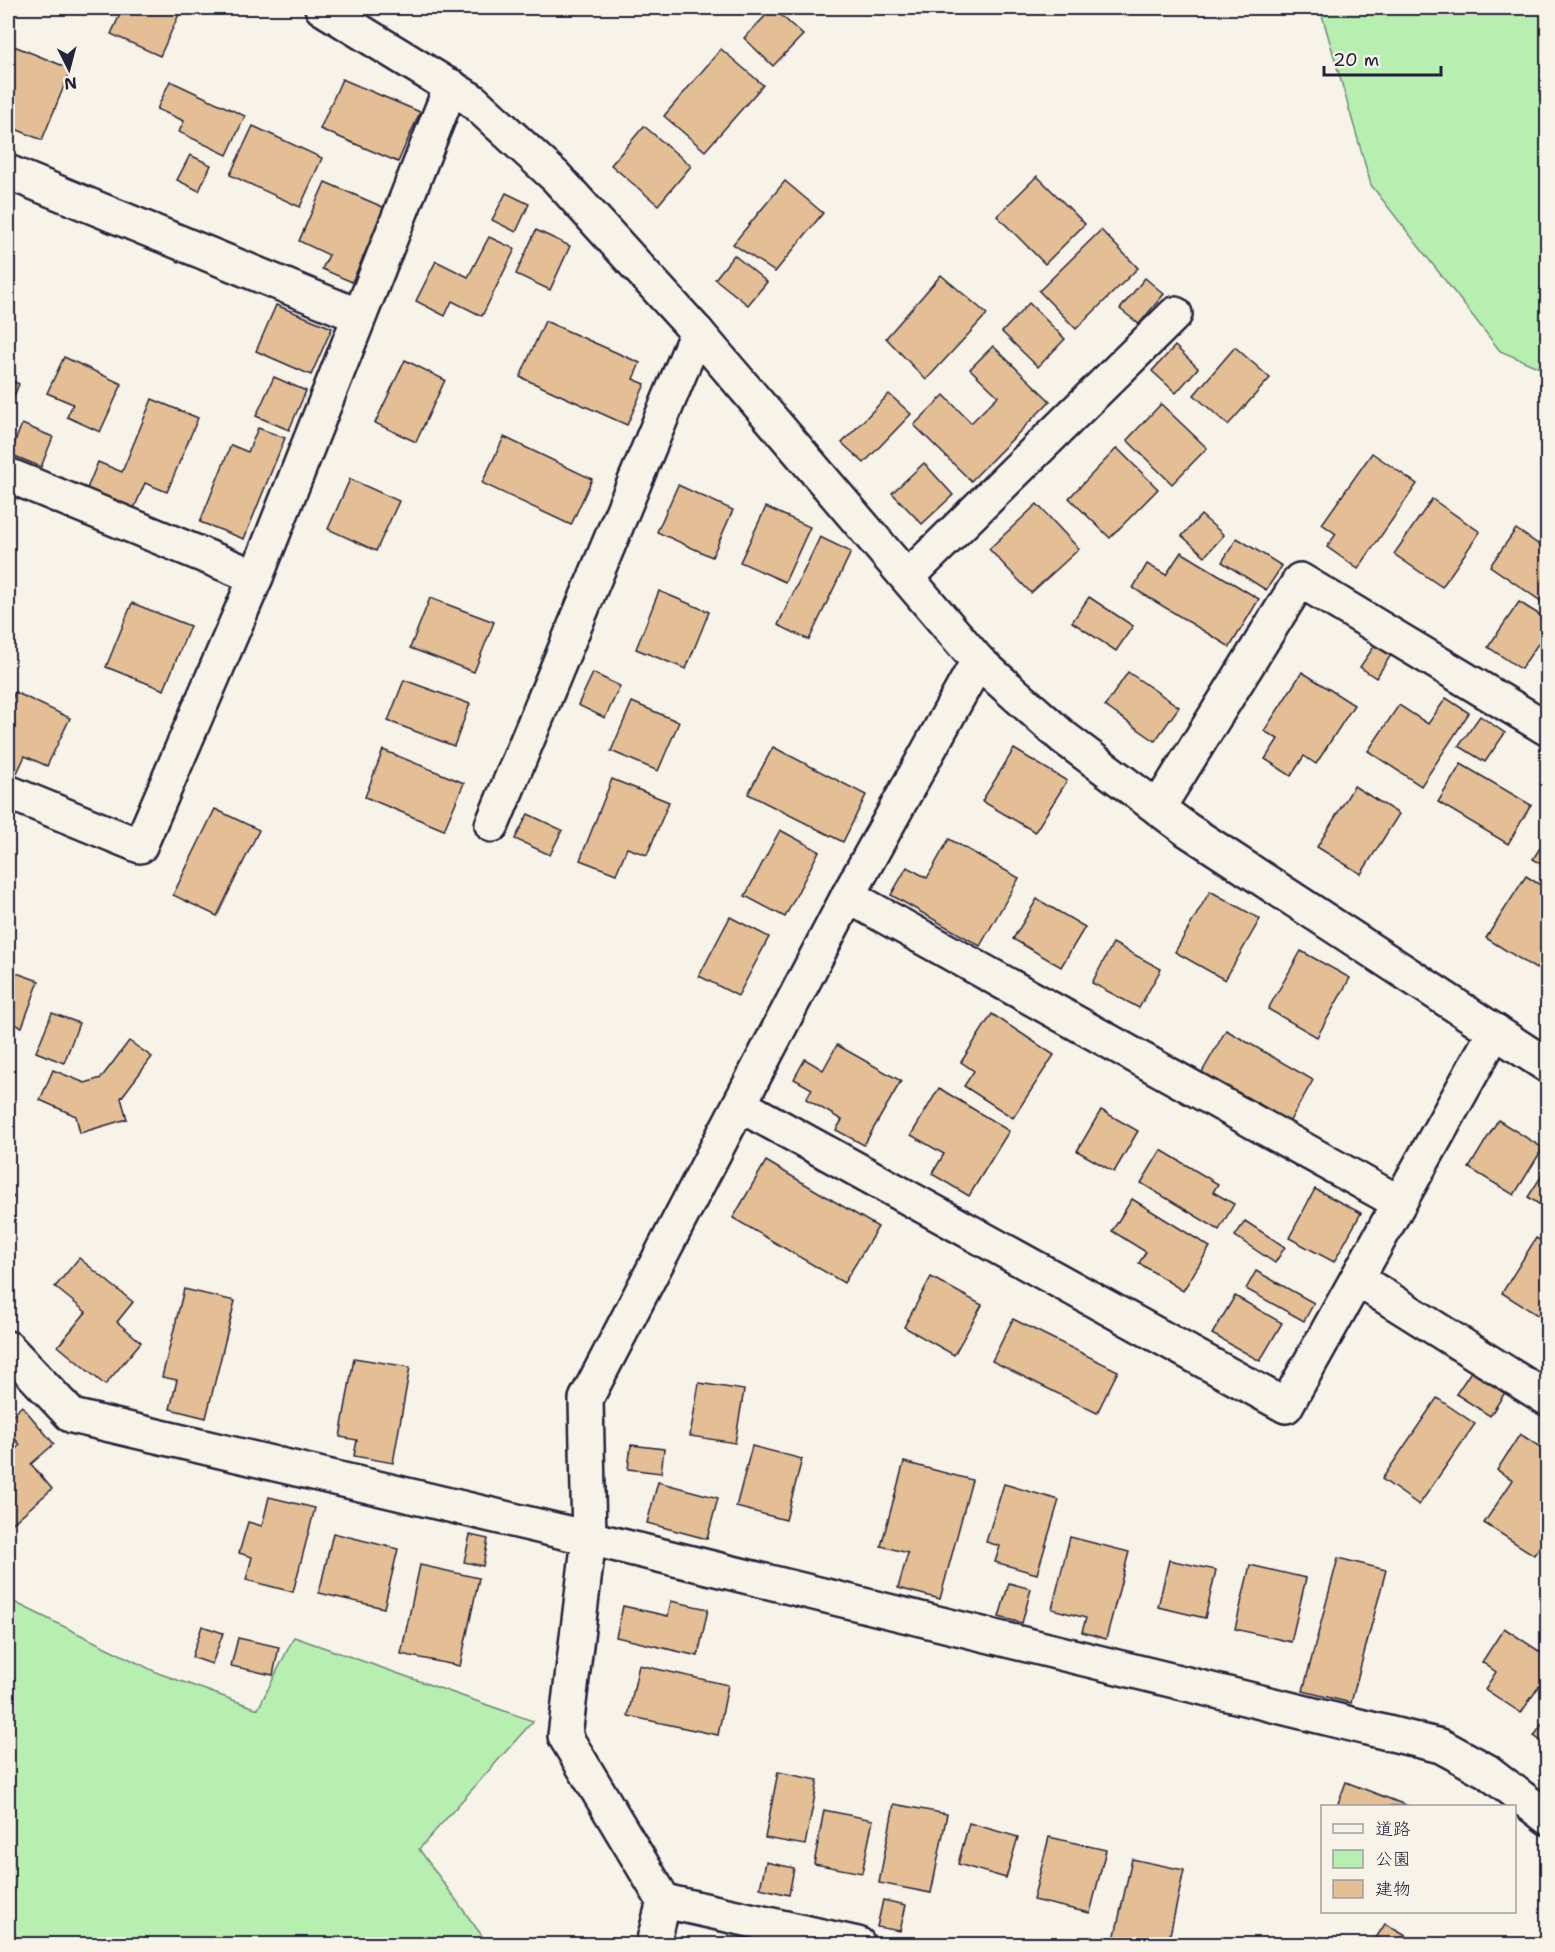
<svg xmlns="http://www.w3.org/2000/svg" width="1555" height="1952" viewBox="0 0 1555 1952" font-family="'Shantell Sans','Klee One',sans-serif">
  <rect width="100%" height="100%" fill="#f7f3e8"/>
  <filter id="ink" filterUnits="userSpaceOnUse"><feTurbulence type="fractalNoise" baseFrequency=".0167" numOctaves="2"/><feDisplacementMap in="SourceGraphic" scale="12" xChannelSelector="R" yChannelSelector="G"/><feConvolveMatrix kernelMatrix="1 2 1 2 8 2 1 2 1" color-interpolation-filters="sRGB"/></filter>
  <g filter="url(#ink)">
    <!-- green -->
    <g fill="#b7efb1" stroke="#6c8876" stroke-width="1.5">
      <path d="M1320,8h227v363l-47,-20 -129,-166z"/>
      <path d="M8,1599l150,74 100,36 36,-72 239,84 -114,128 69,95h-480z"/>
    </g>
    <!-- building -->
    <g fill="#e4bf95" stroke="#22223b" stroke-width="1.5">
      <path d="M123,8h59l-22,48 -49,-22z"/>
      <path d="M773,8l30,27 -30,31 -29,-28z"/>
      <path d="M9,44l62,25 -29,71 -34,-14z"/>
      <path d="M721,49l42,36 -58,66 -41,-35z"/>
      <path d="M342,79l78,33 -22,50 -78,-33z"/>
      <path d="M170,81l75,35 -18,39 -48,-23 5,-11 -27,-12z"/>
      <path d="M253,126l69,32 -22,49 -70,-32z"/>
      <path d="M644,126l47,40 -33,39 -47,-40z"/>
      <path d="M190,155l21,10 -12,26 -22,-11z"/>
      <path d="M1037,176l48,48 -40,40 -48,-48z"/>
      <path d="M785,181l38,32 -48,59 -42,-28z"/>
      <path d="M325,182l60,26 -33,74 -30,-13 7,-14 -30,-14z"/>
      <path d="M506,193l23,11 -13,28 -24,-12z"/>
      <path d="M536,230l34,16 -20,44 -34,-16z"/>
      <path d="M1101,230l37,38 -62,61 -37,-38z"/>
      <path d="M489,237l26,12 -33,67 -30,-15 -7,15 -29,-15 20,-40 32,16z"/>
      <path d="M734,255l33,27 -19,23 -33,-26z"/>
      <path d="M941,275l46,39 -61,66 -40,-42z"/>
      <path d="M1145,278l19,16 -25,30 -19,-15z"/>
      <path d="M1029,303l36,36 -27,28 -36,-35z"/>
      <path d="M276,305l56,23 -21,47 -55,-24z"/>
      <path d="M545,321l95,42 -7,16 12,5 -18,41 -107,-48z"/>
      <path d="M993,346l57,55 -79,80 -57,-56 30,-30 27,28 27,-27 -28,-27z"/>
      <path d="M1175,346l23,22 -22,25 -24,-22z"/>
      <path d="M1235,347l35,31 -42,47 -34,-30z"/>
      <path d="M64,357l58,27 -22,48 -33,-15 6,-13 -26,-11z"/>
      <path d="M405,360l40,20 -29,62 -41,-19z"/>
      <path d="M274,377l32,14 -17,39 -33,-14z"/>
      <path d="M8,379l11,5 -11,27z"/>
      <path d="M889,394l22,20 -47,49 -22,-20z"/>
      <path d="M152,399l46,19 -31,74 -22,-9 -12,28 -47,-20 12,-29 24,10z"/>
      <path d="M1161,404l46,44 -35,36 -45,-44z"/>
      <path d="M22,424l31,13 -12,30 -31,-13z"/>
      <path d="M258,428l27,10 -41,101 -44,-17 31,-77 17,7z"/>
      <path d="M504,437l88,42 -21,46 -89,-42z"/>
      <path d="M1117,448l41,41 -48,49 -41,-40z"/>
      <path d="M1372,453l45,31 -59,85 -31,-22 9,-13 -14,-10z"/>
      <path d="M924,463l29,32 -31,29 -30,-31z"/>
      <path d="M350,479l49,22 -23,50 -48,-22z"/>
      <path d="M678,485l55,25 -21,47 -55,-25z"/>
      <path d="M1432,499l48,33 -38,55 -48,-33z"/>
      <path d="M1037,504l42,45 -48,44 -42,-44z"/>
      <path d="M766,507l44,20 -25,55 -45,-20z"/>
      <path d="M1201,515l23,20 -19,21 -23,-20z"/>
      <path d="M1516,529l32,22v55l-58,-40z"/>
      <path d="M820,537l31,15 -42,88 -31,-15z"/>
      <path d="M1237,538l45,28 -16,24 -44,-28z"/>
      <path d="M1181,552l78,47 -29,48 -97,-59 14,-24 19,11z"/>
      <path d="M659,591l50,21 -23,57 -50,-20z"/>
      <path d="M1089,597l44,29 -17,25 -44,-29z"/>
      <path d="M430,598l64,24 -20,50 -64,-24z"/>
      <path d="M1519,602l29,18v9l-27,40 -33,-22z"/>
      <path d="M132,603l58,23 -26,64 -58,-23z"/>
      <path d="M1375,645l16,10 -15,23 -16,-11z"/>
      <path d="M1128,672l51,35 -24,34 -50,-35z"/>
      <path d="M1302,672l52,33 -38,59 -12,-8 -13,20 -26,-17 13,-20 -14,-8z"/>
      <path d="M593,673l27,13 -15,32 -27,-13z"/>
      <path d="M404,680l66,24 -16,42 -66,-25z"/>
      <path d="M15,692l55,26 -23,48 -22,-10 -8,17 -9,-4v-61z"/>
      <path d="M1446,698l23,15 -48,73 -53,-35 31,-46 29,19z"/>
      <path d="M632,702l47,20 -21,49 -47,-20z"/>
      <path d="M1480,716l25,17 -20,29 -26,-16z"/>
      <path d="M773,747l93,48 -23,47 -95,-48z"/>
      <path d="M1014,749l53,32 -32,51 -53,-31z"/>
      <path d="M383,750l81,33 -20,47 -79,-33z"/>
      <path d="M1461,764l70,41 -23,39 -70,-42z"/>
      <path d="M612,779l57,23 -22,53 -20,-7 -11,26 -36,-14z"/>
      <path d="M1354,786l45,28 -38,60 -44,-27z"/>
      <path d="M215,809l44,21 -42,86 -44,-21z"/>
      <path d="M528,814l34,16 -12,25 -35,-16z"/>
      <path d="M780,830l39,21 -34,66 -40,-21z"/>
      <path d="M1548,835v33l-15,-9z"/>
      <path d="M949,839l70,39 -39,68 -89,-51 16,-28 20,11z"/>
      <path d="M1526,876l22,14v62l-12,17 -50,-31z"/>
      <path d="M1210,891l50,28 -35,61 -50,-28z"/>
      <path d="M1037,899l48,28 -24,40 -48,-28z"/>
      <path d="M730,917l39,20 -31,59 -39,-20z"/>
      <path d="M1113,943l48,26 -22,39 -47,-25z"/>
      <path d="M1301,951l49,27 -33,59 -49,-28z"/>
      <path d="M8,970l31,11 -17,46 -14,-5z"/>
      <path d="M52,1013l27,10 -15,40 -28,-11z"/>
      <path d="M992,1014l62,41 -41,63 -49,-32 10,-15 -13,-9z"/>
      <path d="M1226,1030l87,50 -25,44 -87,-50z"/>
      <path d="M129,1041l23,16 -31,41 6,21 -47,14 -4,-17 -36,-16 13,-30 32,13 16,-5z"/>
      <path d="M837,1045l64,36 -37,64 -28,-15 6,-10 -36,-21 6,-10 -18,-10 11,-20 18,11z"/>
      <path d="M939,1088l70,43 -40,65 -37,-22 12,-20 -33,-19z"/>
      <path d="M1101,1110l37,21 -24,41 -37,-21z"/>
      <path d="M1498,1120l45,28 -29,47 -45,-27z"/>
      <path d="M1161,1150l57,34 -5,8 21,12 -15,26 -78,-47z"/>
      <path d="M766,1161l112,66 -34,56 -111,-65z"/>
      <path d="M1548,1166v44l-20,-13z"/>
      <path d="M1315,1189l46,24 -27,49 -45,-24z"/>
      <path d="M8,1190l6,7 -6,5z"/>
      <path d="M1132,1199l78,48 -27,44 -44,-28 7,-11 -34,-21z"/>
      <path d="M1245,1221l40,26 -10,16 -40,-27z"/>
      <path d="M1536,1238l12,7v58l-9,13 -37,-23z"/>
      <path d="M79,1258l54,44 -16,20 24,20 -36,43 -47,-39 28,-34 -31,-25z"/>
      <path d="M1256,1271l58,32 -10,18 -58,-32z"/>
      <path d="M931,1277l51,28 -28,50 -50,-28z"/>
      <path d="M184,1289l51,12 -29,117 -36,-9 7,-29 -15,-3z"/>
      <path d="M1235,1296l47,27 -22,38 -48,-27z"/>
      <path d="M1013,1319l105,52 -21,42 -105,-52z"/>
      <path d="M354,1358l56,9 -17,96 -39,-7 3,-16 -17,-3z"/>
      <path d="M1472,1370l34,21 -16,25 -34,-22z"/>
      <path d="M699,1383l45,7 -9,53 -45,-7z"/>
      <path d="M1437,1398l38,26 -56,81 -37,-26z"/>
      <path d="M22,1406l32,38 -23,20 21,25 -44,38v-71l12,-11 -12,-15v-11z"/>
      <path d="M1520,1434l28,18v83l-14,20 -50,-32 29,-43 -16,-10z"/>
      <path d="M631,1445l33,4 -3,24 -33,-4z"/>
      <path d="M752,1446l50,13 -16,61 -50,-13z"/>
      <path d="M904,1462l68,18 -32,119 -42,-11 10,-35 -27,-7z"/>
      <path d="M658,1482l60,16 -11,41 -60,-16z"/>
      <path d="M1004,1484l55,16 -22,74 -42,-12 5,-16 -14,-4z"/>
      <path d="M269,1497l46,11 -22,84 -47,-12 6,-23 -13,-4 9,-31 14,4z"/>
      <path d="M333,1533l65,16 -14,59 -65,-15z"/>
      <path d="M470,1535l18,4 -5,27 -19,-4z"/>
      <path d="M1070,1537l59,15 -23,87 -24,-7 4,-14 -34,-9z"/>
      <path d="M1338,1558l48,12 -35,133 -48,-12z"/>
      <path d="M1169,1560l47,10 -11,48 -47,-11z"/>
      <path d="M420,1565l59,13 -19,88 -59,-12z"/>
      <path d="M1250,1565l56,13 -15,64 -56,-13z"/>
      <path d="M1009,1583l22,6 -9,34 -23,-6z"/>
      <path d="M671,1601l37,8 -10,47 -82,-19 7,-31 45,10z"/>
      <path d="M202,1626l21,7 -11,31 -20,-7z"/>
      <path d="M1504,1628l44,29v16l-27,40 -36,-24 11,-17 -14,-10z"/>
      <path d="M238,1638l41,9 -6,28 -42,-9z"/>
      <path d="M639,1665l89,20 -10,50 -90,-19z"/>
      <path d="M1548,1716v30l-14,-10z"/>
      <path d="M1548,1763v19l-9,-6z"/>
      <path d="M778,1772l40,8 -13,65 -40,-7z"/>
      <path d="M1346,1782l62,24h-71z"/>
      <path d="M894,1804l53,10 -16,79 -52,-10z"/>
      <path d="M824,1810l49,10 -11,53 -48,-9z"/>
      <path d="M969,1823l49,14 -12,41 -48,-14z"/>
      <path d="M1049,1837l57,13 -16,63 -57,-13z"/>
      <path d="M1132,1859l52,11 -16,74h-55z"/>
      <path d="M766,1862l28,6 -5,27 -29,-7z"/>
      <path d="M883,1900l23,5 -6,26 -23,-4z"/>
      <path d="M1385,1924l35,20h-48z"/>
    </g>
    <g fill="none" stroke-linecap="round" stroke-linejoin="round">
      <!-- street casing -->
      <g stroke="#22223b" stroke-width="38">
        <g id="street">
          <path d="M8,172l351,144"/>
          <path d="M8,475l248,102"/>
          <path d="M908,577l267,-263"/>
          <path d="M8,792l132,54 116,-269 195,-491"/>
          <path d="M1158,808l142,-228 248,149"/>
          <path d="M492,825l205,-493"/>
          <path d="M848,896l550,306"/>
          <path d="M740,1105l546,301 209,-375"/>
          <path d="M1357,1279l191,120"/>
          <path d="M8,1348l64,68 517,122 852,208 46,25 61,47"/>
          <path d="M664,1901l194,43"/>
          <path d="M653,1944l11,-43 -99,-165 24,-198 -3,-139 262,-503 130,-235"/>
        </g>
      </g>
      <!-- secondary casing -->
      <g stroke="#22223b" stroke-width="38">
        <path id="secondary" d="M322,8l150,92 84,77 141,155 281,329 85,76 123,92 362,237"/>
      </g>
      <!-- street -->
      <use href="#street" stroke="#f7f3e8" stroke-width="33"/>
      <!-- secondary -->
      <use href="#secondary" stroke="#f7f3e8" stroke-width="33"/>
    </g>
  </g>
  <!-- margin -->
  <rect width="1555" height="1952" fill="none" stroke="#f7f3e8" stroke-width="30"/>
  <rect x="15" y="15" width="1525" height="1922" fill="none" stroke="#22223b" stroke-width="2" filter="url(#ink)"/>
  <!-- legend -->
  <rect x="1321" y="1805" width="195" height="108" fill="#f7f3e8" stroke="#a29fa3" stroke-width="1.5"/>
  <rect x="1333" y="1824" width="30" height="9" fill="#f7f3e8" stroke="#a29fa3" stroke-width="1.5"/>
  <text x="1375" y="1835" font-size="18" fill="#22223b">道路</text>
  <rect x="1333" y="1850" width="30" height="18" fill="#b7efb1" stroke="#a29fa3" stroke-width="1.5"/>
  <text x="1375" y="1865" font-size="18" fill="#22223b">公園</text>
  <rect x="1333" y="1880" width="30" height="18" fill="#e4bf95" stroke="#a29fa3" stroke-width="1.5"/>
  <text x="1375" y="1895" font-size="18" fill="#22223b">建物</text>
  <!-- north arrow -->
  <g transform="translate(69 69) rotate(174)" stroke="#f7f3e8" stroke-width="4.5" paint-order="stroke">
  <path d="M0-4.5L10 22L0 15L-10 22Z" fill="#22223b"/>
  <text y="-9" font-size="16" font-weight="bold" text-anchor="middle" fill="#22223b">N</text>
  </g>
  <!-- scale -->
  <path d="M1324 66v9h117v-9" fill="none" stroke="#22223b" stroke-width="3"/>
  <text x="1333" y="66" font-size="18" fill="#22223b" stroke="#f7f3e8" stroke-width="4.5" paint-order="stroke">20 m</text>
</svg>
